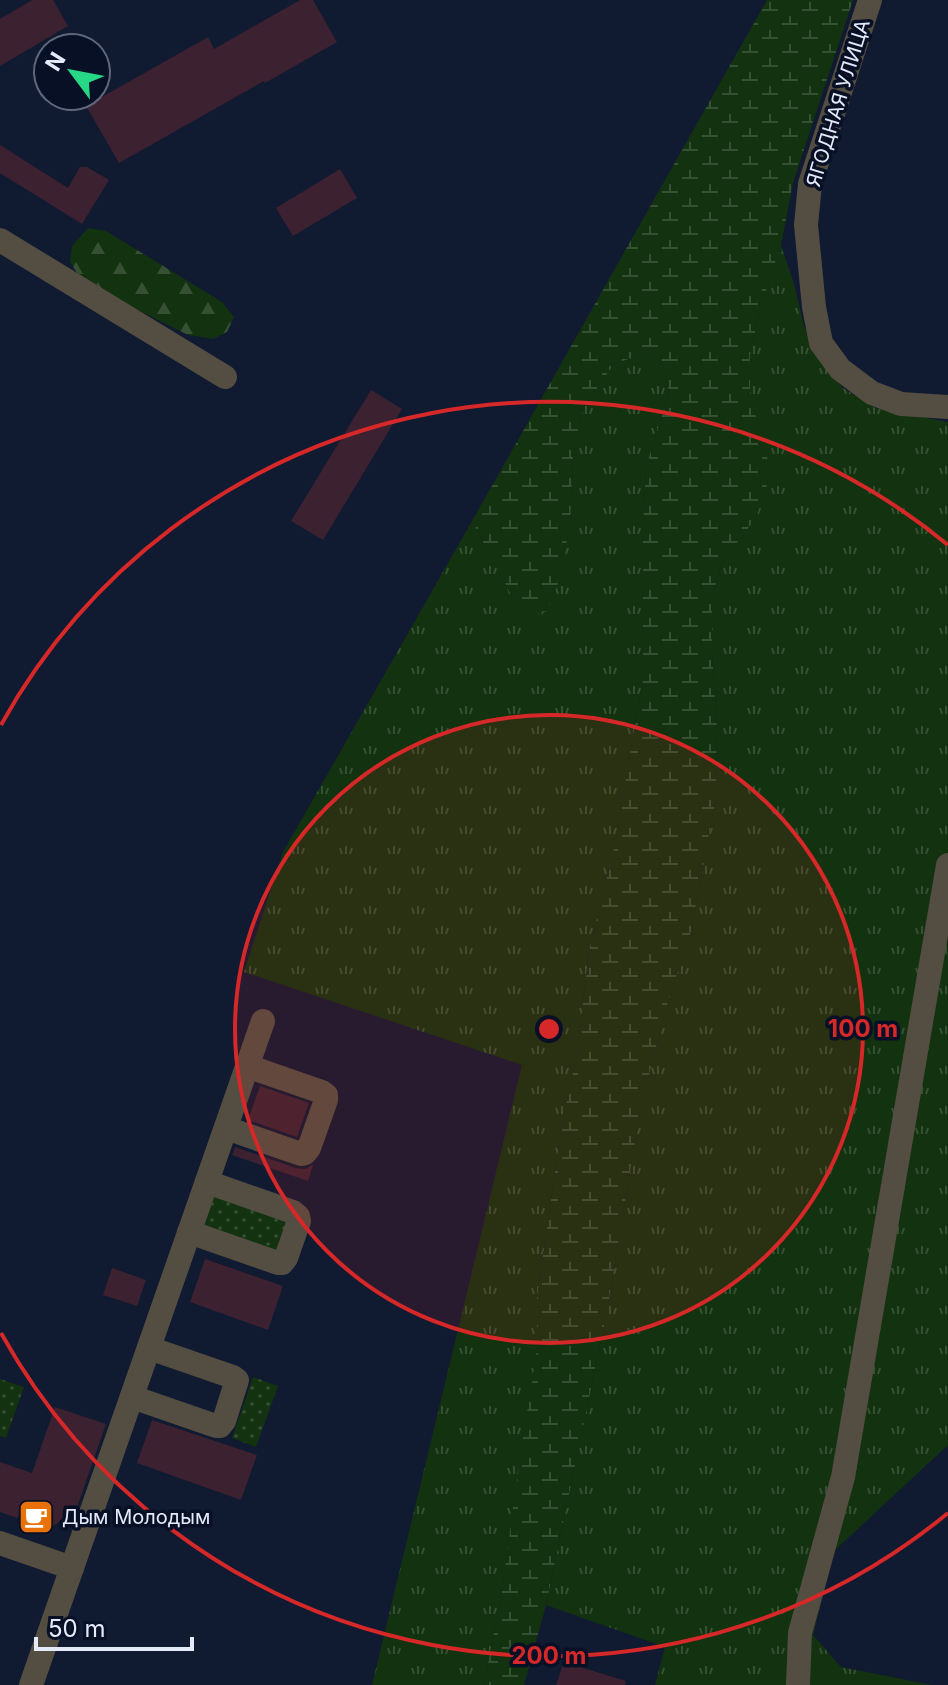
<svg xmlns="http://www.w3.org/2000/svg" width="948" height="1685" viewBox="0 0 948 1685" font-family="Inter,sans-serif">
  <defs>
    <pattern id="grass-tufts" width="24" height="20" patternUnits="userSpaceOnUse" patternTransform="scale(2)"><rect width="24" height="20" fill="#13320f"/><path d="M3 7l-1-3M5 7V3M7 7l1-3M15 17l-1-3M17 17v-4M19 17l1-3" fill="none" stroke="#355033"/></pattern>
    <pattern id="forest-firs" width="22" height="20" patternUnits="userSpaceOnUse" patternTransform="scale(2)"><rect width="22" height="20" fill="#13320f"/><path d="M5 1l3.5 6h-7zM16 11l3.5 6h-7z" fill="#355033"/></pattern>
    <pattern id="wetland-marsh" width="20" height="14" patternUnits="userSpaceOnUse" patternTransform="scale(2)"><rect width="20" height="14" fill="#13320f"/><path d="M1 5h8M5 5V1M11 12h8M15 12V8" fill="none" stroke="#355033"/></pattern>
    <pattern id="park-dots" width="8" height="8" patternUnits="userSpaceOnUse" patternTransform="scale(2)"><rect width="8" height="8" fill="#13320f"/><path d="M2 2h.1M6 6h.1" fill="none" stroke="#355033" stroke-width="1.8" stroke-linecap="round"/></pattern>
  </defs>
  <rect width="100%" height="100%" fill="#101a31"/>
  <!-- grass -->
  <g fill="url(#grass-tufts)">
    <path d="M781,245l13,39 10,42 14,33 25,29 32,20 73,14v1023l-114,106 -21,84 28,32 91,18h-277l10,-38 -119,-42 60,-289 35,-211 26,-100 24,-74 25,-134 1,-70 -5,-73v-57l10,-35 34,-44 8,-83 -14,-33v-48l12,-51z"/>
    <path d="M640,355l23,10 6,27 -23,75 -3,58v154l-29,169 -25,103 -12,103 -15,69 -25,175v52l-35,239 -18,96h-112l150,-620 -278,-93 39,-120 189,-331 44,83 54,-79 3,-68 10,-49 31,-44z"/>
  </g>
  <!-- forest -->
  <path fill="url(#forest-firs)" d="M88,228l18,3 116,71 12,15 -7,15 -14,7 -25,-4 -56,-28 -55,-34 -7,-11 2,-16z"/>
  <!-- wetland -->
  <path fill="url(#wetland-marsh)" d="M767,0h86l-60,183 -12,62 -19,58 -12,51v48l14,33 6,41 -14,42 -34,44 -10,35v58l5,72 -1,70 -25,134 -24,74 -26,100 -35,211 -60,289 -22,80h-40l18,-96 21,-151 14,-88v-52l25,-175 15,-69 12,-103 25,-103 29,-169v-154l3,-58 23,-75 -6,-27 -23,-10 -26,9 -31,44 -10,49 -3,68 -11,56 -12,30 -17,5 -14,-12 -44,-83z"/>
  <!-- park -->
  <g fill="url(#park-dots)">
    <path d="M213,1195l75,26 -10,31 -76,-26z"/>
    <path d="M253,1377l25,9 -22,61 -24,-9z"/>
    <path d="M0,1379l24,8 -18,51 -6,-2z"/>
  </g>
  <!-- building -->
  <g fill="#3c2130">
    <path d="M32,0h21l15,26 -68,40v-47z"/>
    <path d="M300,0h13l24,42 -72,41 -1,-2 -145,82 -33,-57 122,-69 6,12z"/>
    <path d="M0,145l68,43 12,-21h7l22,13 -27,44 -82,-51z"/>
    <path d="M340,169l17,29 -64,38 -17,-28z"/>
    <path d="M371,390l31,19 -79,131 -32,-19z"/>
    <path d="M260,1086l49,17 -12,34 -49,-17z"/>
    <path d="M235,1147l61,21 9,1 8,-4 -5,16 -76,-26z"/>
    <path d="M205,1259l78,27 -15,44 -78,-28z"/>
    <path d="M112,1268l34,12 -9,26 -34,-11z"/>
    <path d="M55,1407l51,17 -32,92 -7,-3 -9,10 -8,4 -32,-11 -1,2 -17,-6v-50l32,11z"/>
    <path d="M152,1420l105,35 -16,45 -104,-37z"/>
    <path d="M564,1662l62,19 -1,4h-69z"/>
  </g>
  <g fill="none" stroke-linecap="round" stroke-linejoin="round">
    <!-- minor -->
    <g stroke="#544d41" stroke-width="24">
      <path d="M870,0l-60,184 -4,41 8,82 7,36 19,26 32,24 29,11 47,3"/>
      <path d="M0,240l225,137"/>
      <path d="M226,1128l75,26 4,-1 4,-5 17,-48v-5l-4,-3 -75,-26"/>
      <path d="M189,1232l89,31h4l4,-5 13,-37 -1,-5 -5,-4 -86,-30"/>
      <path d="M132,1397l84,29h4l4,-5 13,-41 -4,-3 -84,-29"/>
      <path d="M0,1543l72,25"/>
      <path d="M31,1685l232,-664"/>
      <path d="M798,1685l2,-52 43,-156 105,-612"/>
    </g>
  </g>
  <!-- distance rings -->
  <circle cx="549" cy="1029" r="314" fill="#d62828" fill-opacity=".12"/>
  <g fill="none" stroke="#d62828" stroke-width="4">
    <circle cx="549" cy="1029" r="314"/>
    <path d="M948 1513A627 627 0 0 1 1 1333M1 725A627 627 0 0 1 948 545"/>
  </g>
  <!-- icons -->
  <defs>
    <g id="cafe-square" transform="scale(1.8)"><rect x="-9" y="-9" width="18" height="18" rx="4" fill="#e8710a" stroke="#081026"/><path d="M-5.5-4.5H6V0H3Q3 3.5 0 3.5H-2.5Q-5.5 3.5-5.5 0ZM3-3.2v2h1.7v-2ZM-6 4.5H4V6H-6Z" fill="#fff"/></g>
  </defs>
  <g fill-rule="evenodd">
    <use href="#cafe-square" x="36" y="1517"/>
  </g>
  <g text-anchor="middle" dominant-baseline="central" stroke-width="7" stroke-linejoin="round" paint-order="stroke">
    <!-- street labels -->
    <g font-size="20" fill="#e3eafa" stroke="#081026">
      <text transform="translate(838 103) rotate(-73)">ЯГОДНАЯ УЛИЦА</text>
    </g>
    <!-- poi labels -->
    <g font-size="20" fill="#e3eafa" stroke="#081026" text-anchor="start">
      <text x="62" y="1517">Дым Молодым</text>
    </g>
  </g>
  <circle cx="549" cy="1029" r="12" fill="#d62828" stroke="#081026" stroke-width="4"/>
  <g font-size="24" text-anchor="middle" font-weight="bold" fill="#d62828" stroke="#081026" stroke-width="7" stroke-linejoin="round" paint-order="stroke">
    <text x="863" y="1037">100 m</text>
    <text x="549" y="1664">200 m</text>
  </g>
  <!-- north arrow -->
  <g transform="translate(72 72) rotate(302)"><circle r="38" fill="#081026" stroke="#60677b" stroke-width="2"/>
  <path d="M0-6L14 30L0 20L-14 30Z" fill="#26d886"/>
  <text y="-12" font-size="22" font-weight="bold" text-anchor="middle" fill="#e3eafa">N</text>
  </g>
  <!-- scale -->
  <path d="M36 1637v12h156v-12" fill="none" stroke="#e3eafa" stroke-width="4"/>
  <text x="48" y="1637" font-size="24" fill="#e3eafa" stroke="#081026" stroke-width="6" paint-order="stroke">50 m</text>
</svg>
